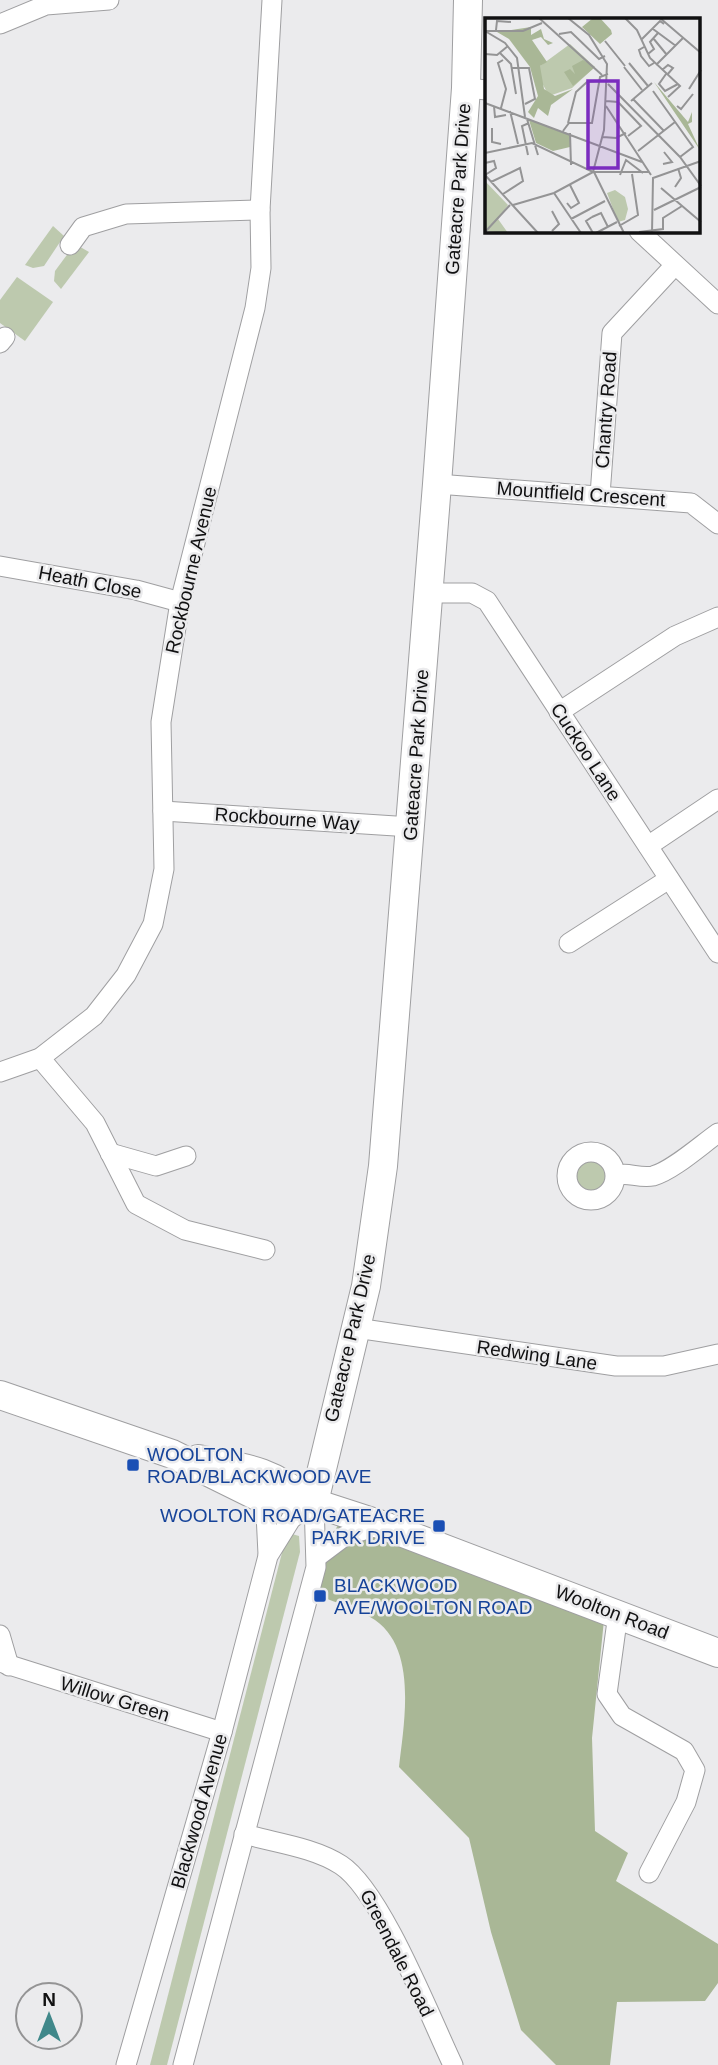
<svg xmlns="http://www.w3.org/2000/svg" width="718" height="2065" viewBox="0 0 718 2065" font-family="Helvetica,sans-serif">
  <rect width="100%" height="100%" fill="#ebebed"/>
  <!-- green -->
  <g fill="#bdc9ae">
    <path d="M53,226l11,10 -20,30 -11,2 -8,-3z"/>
    <path d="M75,244l14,8 -28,37 -7,-8 1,-10z"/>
    <path d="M17,277l36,25 -28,39 -25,-18v-23z"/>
    <circle cx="591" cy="1176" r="17"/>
    <path d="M292,1534l7,2 1,16 -133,513h-17l134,-520z"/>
  </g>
  <!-- forest -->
  <path fill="#a9b796" d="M340,1521l265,89 -13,128 3,93 33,22 -12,28 102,63v39l-13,18 -88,1 -7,63h-54l-35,-35 -30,-98 -22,-94 -70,-71c5,-45 20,-123 -29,-150 -15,-9 -34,-14 -50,-21l-4,-29z"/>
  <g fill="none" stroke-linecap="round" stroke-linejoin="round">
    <!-- street casing -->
    <g stroke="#9f9fa1" stroke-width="21">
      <g id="street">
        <path d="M0,24l46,-19 63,-5"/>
        <path d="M466,88l21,2"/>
        <path d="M639,231l79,73"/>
        <path d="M70,245l13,-18 43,-13 134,-4"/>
        <path d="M0,343l5,-6"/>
        <path d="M437,484l254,19 27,21"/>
        <path d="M600,495l12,-162 63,-68"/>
        <path d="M0,566l136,24 44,12"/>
        <path d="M429,593h43l15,8 231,352"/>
        <path d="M559,712l116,-76 43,-19"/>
        <path d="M163,811l248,16"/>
        <path d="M648,846l70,-47"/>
        <path d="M569,943l100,-64"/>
        <path d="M40,1058l55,65 41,81 49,26 80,20"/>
        <path d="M0,1072l40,-14 54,-42 32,-41 27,-51 11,-55 -3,-147 19,-120 75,-294 6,-40 -1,-58 12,-210"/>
        <circle cx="591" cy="1176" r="24"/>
        <path d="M110,1153l46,13 30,-10"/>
        <path d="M616,1176c10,-5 23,3 37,0 19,-5 48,-31 65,-43"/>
        <path d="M356,1328l260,38h48l54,-12"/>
        <path d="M257,1496l9,18 2,40"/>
        <path d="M317,1557l28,-21 36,-11"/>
        <path d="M618,1614l-11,80 15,22 62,35 11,19 -9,32 -37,71"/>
        <path d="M0,1635l9,31"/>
        <path d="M0,1662l222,70"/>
        <path d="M244,1834c31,9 69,13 97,31 40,26 89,152 112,200"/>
        <path d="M126,2065l96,-333 46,-176 23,-37 23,-17 2,65 -133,498"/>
      </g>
    </g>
    <!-- secondary casing -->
    <g stroke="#9f9fa1" stroke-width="30">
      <g id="secondary">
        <path d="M0,1395l172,59 85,42 51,5 74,24 336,128"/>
        <path d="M198,1459c48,9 71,10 110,42"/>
        <path d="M314,1502l52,-216 17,-120 54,-682 29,-396 2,-88"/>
      </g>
    </g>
    <!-- street -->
    <use href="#street" stroke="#fff" stroke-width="19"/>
    <!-- secondary -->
    <use href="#secondary" stroke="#fff" stroke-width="28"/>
  </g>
  <!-- markers -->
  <g fill="#1a4fb4" stroke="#ebebed" stroke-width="2.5">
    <rect x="126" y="1458" width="14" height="14" rx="3.5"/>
    <rect x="432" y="1519" width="14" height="14" rx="3.5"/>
    <rect x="313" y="1589" width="14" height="14" rx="3.5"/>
  </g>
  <g text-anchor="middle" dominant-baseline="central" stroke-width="5" stroke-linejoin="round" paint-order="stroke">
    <!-- street labels -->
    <g font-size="19" fill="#111112" stroke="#ebebed">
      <text transform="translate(458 189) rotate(-86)">Gateacre Park Drive</text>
      <text transform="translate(606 410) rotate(-86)">Chantry Road</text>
      <text transform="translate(581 494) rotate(4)">Mountfield Crescent</text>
      <text transform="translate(191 570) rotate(-77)">Rockbourne Avenue</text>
      <text transform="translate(90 582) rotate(11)">Heath Close</text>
      <text transform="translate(586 752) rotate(57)">Cuckoo Lane</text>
      <text transform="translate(416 755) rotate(-86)">Gateacre Park Drive</text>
      <text transform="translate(287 819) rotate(4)">Rockbourne Way</text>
      <text transform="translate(350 1338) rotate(-77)">Gateacre Park Drive</text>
      <text transform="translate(537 1355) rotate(8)">Redwing Lane</text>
      <text transform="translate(612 1612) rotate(21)">Woolton Road</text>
      <text transform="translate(115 1699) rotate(17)">Willow Green</text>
      <text transform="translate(199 1811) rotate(-74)">Blackwood Avenue</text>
      <text transform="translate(397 1953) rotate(63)">Greendale Road</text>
    </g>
    <!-- transit labels -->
    <g font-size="19" fill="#164399" stroke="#ebebed" text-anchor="start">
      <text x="147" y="1454">WOOLTON<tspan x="147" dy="22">ROAD/BLACKWOOD AVE</tspan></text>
      <text x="425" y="1515" text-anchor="end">WOOLTON ROAD/GATEACRE<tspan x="425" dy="22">PARK DRIVE</tspan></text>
      <text x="334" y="1585">BLACKWOOD<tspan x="334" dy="22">AVE/WOOLTON ROAD</tspan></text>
    </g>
  </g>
  <!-- overview -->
  <g transform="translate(485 18)">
    <rect width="215" height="215" fill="#ebebed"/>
    <path d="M85,26l25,23 -23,21 -23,8 -10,-19 1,-11zM0,163l23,24 -10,14 10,14 -23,-2zM130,172l10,7 3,12 -3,11 -7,2 -11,-29z" fill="#bdc9ae"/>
    <path d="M108,0h7l11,12 1,4 -12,10 -18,-17zM46,9v8l10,-6 3,10 9,4 -5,2 -7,-8 -9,3 15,22 -7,4 4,23 11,7 18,-7 -22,16 -3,11 -10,-8 -4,10 -6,-6 10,-16 -8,-29 -21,-28 -12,-7zM98,42l12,7 -22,19 -9,-14 6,-3 5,5 -3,-8zM169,64l34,40 4,-10v10l-4,2 12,26zM44,102l41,14v13l-17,4 -17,-8z" fill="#a9b796"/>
    <path fill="none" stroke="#949495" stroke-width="2" d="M54,0l63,57M83,0l21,17 18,29 -3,66 -11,42M140,0l12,12 13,28 30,28 -12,11M175,0l41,35M168,11l23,17M11,12l1,-9 14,1M0,13l20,12 12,15 8,59M0,13h38l19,-8M74,16l12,-2 28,27 6,-3M168,20l14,17M156,22l19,-19 4,3M120,23l20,25M159,29l-5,3 2,6 8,10 5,-3M15,35l11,11 5,30M0,36l12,1 11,-9M163,36l6,-5 -4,-7 8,-9M144,45l19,23M171,47l27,-27M139,49l18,23M27,50h17l6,31 -10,5M177,52l6,-5 5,3 -6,7M181,56l-7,10 6,7 13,-7M123,66l72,73 21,29M204,71l12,-19M168,73l40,56 -13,10M148,81l31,32M121,83l12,1 23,24 -13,10M146,83l21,-18M0,85l157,59M9,88l1,11 11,-2M121,88l45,69M192,88l4,3 12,-15M16,90l5,-19 -8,-26 5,-3M25,93l8,33M42,101l11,36M83,105l8,-31 11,-10 12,-1M7,110v14l9,2M78,113l6,-8h23l8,-46 8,-3M85,115l1,32M118,119l13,1 10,-5M153,133l37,-29M0,135l47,-10 61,29h56M43,137l-6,-29 7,-3M0,145l9,-2 2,7 -11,7M178,146l9,-2 -8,-10M108,152l31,63M0,157l53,58M135,157l6,-15 17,13M6,164l29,-14 3,13 -20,13M190,169l6,-9 -3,-10M176,170l40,34M69,175l27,40M82,185l4,5 8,-5 -9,-18M28,187l41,-12 39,-21M169,192l47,-23M107,199l9,-4 7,14M107,199l-6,4 7,12M86,201l34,-18M134,208l19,-11 -6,-41M67,213l7,-7 -7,-13M0,214l25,-27M154,214l24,-3v-11l19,-12M111,215l21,-11M167,215l1,-55 48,-17"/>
    <path fill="#7b2cbf" fill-opacity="0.15" stroke="#7b2cbf" stroke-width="3.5" d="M103,63h30v87h-30z"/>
    <rect width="215" height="215" fill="none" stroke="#111112" stroke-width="3.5"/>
  </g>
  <!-- north arrow -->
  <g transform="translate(49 2016)"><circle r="33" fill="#ebebed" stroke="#949495" stroke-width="2"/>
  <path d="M0-5L12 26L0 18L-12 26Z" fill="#40888a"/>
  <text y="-10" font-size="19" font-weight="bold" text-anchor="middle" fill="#111112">N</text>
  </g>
</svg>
